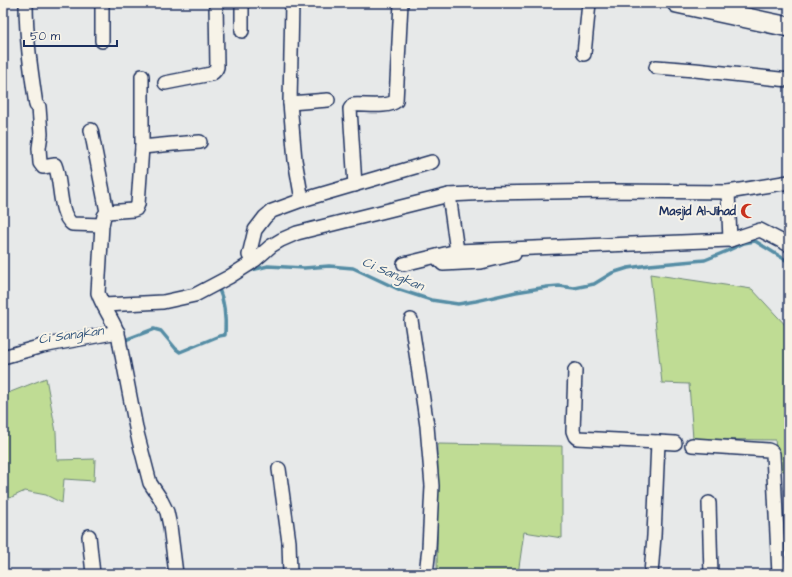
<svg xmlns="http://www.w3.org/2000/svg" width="792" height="577" viewBox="0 0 792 577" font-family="'Architects Daughter',sans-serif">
  <rect width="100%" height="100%" fill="#e7e9e9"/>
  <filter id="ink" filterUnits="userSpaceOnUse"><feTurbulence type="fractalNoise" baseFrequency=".025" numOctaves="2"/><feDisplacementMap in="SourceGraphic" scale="8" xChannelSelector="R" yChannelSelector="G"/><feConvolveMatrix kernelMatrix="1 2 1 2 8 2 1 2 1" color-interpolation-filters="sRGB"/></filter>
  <g filter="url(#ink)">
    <!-- green -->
    <g fill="#bfdc94" stroke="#6d8679">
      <path d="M650,274l102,15 37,40v143l-10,-2 -4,-30 -82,-1 -4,-55 -27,-1z"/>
      <path d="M46,378l10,54 1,28 38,-1 -1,22 -30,-2 -2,24 -16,-8 -21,-4 -22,10v-106z"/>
      <path d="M438,444l124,2v92l-38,-6 -6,42h-81z"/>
    </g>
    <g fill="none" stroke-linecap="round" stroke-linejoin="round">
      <!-- stream -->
      <g stroke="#558da5" stroke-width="3.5">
        <path d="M248,271l20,-5 36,2 25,-2 24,2 47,22 31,10 27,4 18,-3 40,-9 31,-5 12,-1 15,2 20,-4 18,-11 16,-5 21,-3 56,-5 22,-9 17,-8 11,-2 34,21"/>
        <path d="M122,340h3l29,-11 7,2 15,18 4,3 39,-16 6,-1c1,-16 0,-33 -7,-48l2,-1"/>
      </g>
      <!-- street casing -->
      <g stroke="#1b2f5e" stroke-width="16">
        <g id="street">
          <path d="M26,3c0,34 5,68 10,102l3,2 2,27 -2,14 1,15 3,4 12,-2c7,17 3,48 17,59l30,1"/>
          <path d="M292,3l-2,100 5,57 7,40"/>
          <path d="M242,31v-28"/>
          <path d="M102,41v-38"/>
          <path d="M584,54l5,-51"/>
          <path d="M656,67l39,3 94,10"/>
          <path d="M165,83l46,-9c3,-2 5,-3 6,-7l-1,-64"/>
          <path d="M290,103l38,-3"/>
          <path d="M91,130l16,82 -3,4 -2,9 -4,68c6,18 21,33 22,52l17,88 13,50 10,15 7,14 3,14 6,48"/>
          <path d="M142,147l31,-3 27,-2"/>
          <path d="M355,185l-5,-76 3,-4c11,-1 35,3 43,-4l5,-98"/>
          <path d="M728,192l2,48"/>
          <path d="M449,195l8,56"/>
          <path d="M107,212l26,-2 3,-1 2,-5 4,-57v-71"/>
          <path d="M438,256l1,4 4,4 38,-2 33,-8"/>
          <path d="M250,257l-1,-2 6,-25 10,-13 7,-6 30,-11 130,-38"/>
          <path d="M255,260l16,-14 10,-6 16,-7 152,-38 41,-2 123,-2 115,1 61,-10"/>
          <path d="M404,264l53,-13 273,-11 30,-10 29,15"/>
          <path d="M104,305l59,-3 32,-7 34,-18 22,-14"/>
          <path d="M411,320l16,106 5,60 -3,62 -3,26"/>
          <path d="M3,357l39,-11 76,-14"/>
          <path d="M575,370l-2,61 2,5 2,2 81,4 17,1"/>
          <path d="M692,445l76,5c3,1 4,1 5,4l6,120"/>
          <path d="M279,469l10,73 1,32"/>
          <path d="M709,503l2,71"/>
          <path d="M89,536l4,38"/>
          <path d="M651,574l3,-38 4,-94"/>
        </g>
      </g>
      <!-- secondary casing -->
      <g stroke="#1b2f5e" stroke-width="22">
        <path id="secondary" d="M677,3l112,24"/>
      </g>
      <!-- street -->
      <use href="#street" stroke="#f7f3e8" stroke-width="13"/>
      <!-- secondary -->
      <use href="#secondary" stroke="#f7f3e8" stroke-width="19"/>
    </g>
  </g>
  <!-- icons -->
  <defs>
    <g id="mosque-bare" transform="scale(1.2)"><path d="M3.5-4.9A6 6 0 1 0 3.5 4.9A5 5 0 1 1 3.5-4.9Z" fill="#c8321e" stroke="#f7f3e8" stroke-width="2.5" paint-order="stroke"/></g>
  </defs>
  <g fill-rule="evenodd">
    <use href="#mosque-bare" x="748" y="211"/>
  </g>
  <g text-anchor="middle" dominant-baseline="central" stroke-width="4" stroke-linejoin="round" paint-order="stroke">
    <!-- poi labels -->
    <g font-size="12" font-weight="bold" fill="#1b2f5e" stroke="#f7f3e8" text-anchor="end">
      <text x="736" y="211">Masjid Al-Jihad</text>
    </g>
    <!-- water labels -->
    <g font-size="13" font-style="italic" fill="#33567c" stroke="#f7f3e8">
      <text transform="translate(393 274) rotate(23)">Ci Sangkan</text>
      <text transform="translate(71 335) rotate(-8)">Ci Sangkan</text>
    </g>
  </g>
  <!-- margin -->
  <rect width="792" height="577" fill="none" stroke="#f7f3e8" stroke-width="16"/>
  <rect x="8" y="8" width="776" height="561" fill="none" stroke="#1b2f5e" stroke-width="1.5" filter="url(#ink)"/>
  <!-- scale -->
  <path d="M24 40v6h93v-6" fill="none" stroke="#1b2f5e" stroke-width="2"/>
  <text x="30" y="40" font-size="12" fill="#1b2f5e" stroke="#f7f3e8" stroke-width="3" paint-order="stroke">50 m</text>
</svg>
